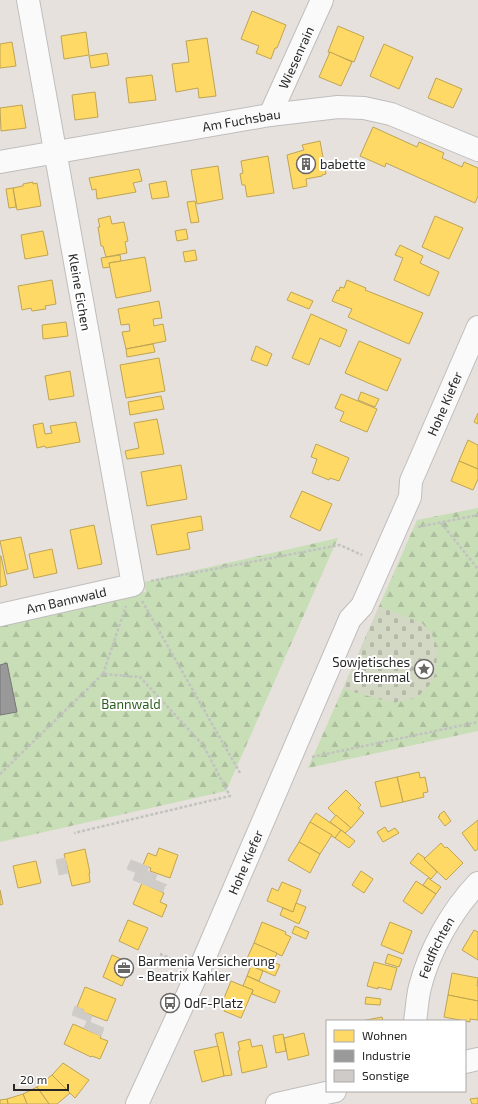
<svg xmlns="http://www.w3.org/2000/svg" width="478" height="1104" viewBox="0 0 478 1104" font-family="'Exo 2',sans-serif">
  <defs>
    <pattern id="forest-firs" width="22" height="20" patternUnits="userSpaceOnUse"><rect width="22" height="20" fill="#c8deb7"/><path d="M5 1l3.5 6h-7zM16 11l3.5 6h-7z" fill="#acbe9d"/></pattern>
    <pattern id="cemetery-stones" width="16" height="16" patternUnits="userSpaceOnUse"><rect width="16" height="16" fill="#d2d8c4"/><path d="M2 7V4a2 2 0 0 1 4 0v3zM10 15v-3a2 2 0 0 1 4 0v3z" fill="#b4b9a8"/></pattern>
  </defs>
  <rect width="100%" height="100%" fill="#e6e1dc"/>
  <!-- forest -->
  <g fill="url(#forest-firs)">
    <path d="M478,508v223l-170,37 109,-248z"/>
    <path d="M338,538l-112,253 -226,51v-217l146,-33 -2,-10z"/>
  </g>
  <!-- cemetery -->
  <path fill="url(#cemetery-stones)" d="M379,606l43,17 9,10 7,14 -3,30 -9,13 -11,8 -22,5 -50,-14z"/>
  <!-- homes -->
  <g fill="#ffd966" stroke="#bea453">
    <path d="M252,11l34,14 -9,23h-2l-4,11 -15,-6 3,-7 -18,-7z"/>
    <path d="M338,26l26,11 -10,25 -26,-10z"/>
    <path d="M86,32l3,23 -25,4 -3,-23z"/>
    <path d="M207,38l9,58 -17,2 -1,-10 -22,4 -4,-28 17,-2 -3,-21z"/>
    <path d="M12,42l4,24 -16,2v-24z"/>
    <path d="M384,44l29,13 -14,32 -29,-13z"/>
    <path d="M330,52l22,10 -11,24 -22,-9z"/>
    <path d="M107,53l2,12 -18,3 -2,-12z"/>
    <path d="M152,75l4,25 -27,3 -3,-25z"/>
    <path d="M436,78l26,11 -9,19 -25,-10z"/>
    <path d="M95,92l3,25 -23,3 -3,-25z"/>
    <path d="M22,105l4,23 -25,3 -1,-23z"/>
    <path d="M373,127l44,20 2,-5 25,11 -2,5 20,9 2,-5 14,6v28l-3,7 -89,-40 -1,4 -25,-11z"/>
    <path d="M320,141l6,33 -4,1v1l-16,3 1,7 -14,3 -6,-34 17,-5 -2,-5z"/>
    <path d="M268,156l6,37 -27,4 -2,-12h-3l-2,-11 3,-1 -2,-12z"/>
    <path d="M218,166l5,33 -26,5 -6,-34z"/>
    <path d="M139,169l3,12 -9,2 3,9 -39,7 -1,-10 -4,1 -3,-12z"/>
    <path d="M166,181l3,16 -17,2 -3,-15z"/>
    <path d="M33,182v2l4,-1 4,23 -24,4 -4,-22 10,-2v-2z"/>
    <path d="M13,188l3,19 -7,1 -3,-19z"/>
    <path d="M195,201l4,21 -8,1 -4,-21z"/>
    <path d="M110,216l2,8 12,-2 4,19 -3,1 2,11 -21,4 -3,-11h-2l-3,-19h2l-2,-8z"/>
    <path d="M435,216l28,12 -14,31 -27,-12z"/>
    <path d="M186,229l2,10 -11,2 -2,-10z"/>
    <path d="M43,231l5,24 -23,4 -4,-24z"/>
    <path d="M400,245l23,11 -3,7 19,9 -10,24 -35,-16 9,-22 -8,-3z"/>
    <path d="M195,250l2,10 -12,2 -2,-10z"/>
    <path d="M120,255l1,6 -12,2 1,4 -7,1 -2,-10z"/>
    <path d="M145,257l6,34 -35,7 -7,-35z"/>
    <path d="M52,280l4,24 -11,2 1,3 -14,2 -1,-3 -9,2 -4,-24z"/>
    <path d="M347,280l19,8 -1,2 58,23 -14,31 -61,-27 4,-8 -20,-8 5,-11 2,1 1,-4 4,1z"/>
    <path d="M291,292l22,9 -4,8 -22,-9z"/>
    <path d="M159,301l3,17 -9,1 1,7 9,-2 3,17 -40,8 -4,-17 8,-1 -1,-7 -8,1 -3,-16z"/>
    <path d="M311,314l36,16 -7,17 -20,-9 -11,27 -17,-7z"/>
    <path d="M66,322l2,14 -25,3 -1,-14z"/>
    <path d="M359,341l42,18 -14,32 -42,-18z"/>
    <path d="M153,344l2,8 -28,5 -1,-8z"/>
    <path d="M256,346l16,8 -5,12 -16,-6z"/>
    <path d="M159,358l6,33 -39,7 -6,-33z"/>
    <path d="M70,371l4,25 -25,4 -4,-24z"/>
    <path d="M361,392l18,7 -4,8 -17,-7z"/>
    <path d="M341,394l36,15 -10,23 -27,-11 4,-9 -9,-4z"/>
    <path d="M161,396l3,13 -34,6 -2,-13z"/>
    <path d="M478,413v11l-4,-2z"/>
    <path d="M157,419l7,35 -37,5 -2,-8 14,-3 -5,-25z"/>
    <path d="M76,422l4,20 -34,6 -1,-2 -8,2 -4,-23 10,-2 2,11 7,-1 -2,-7z"/>
    <path d="M468,440l10,5v24l-19,-8z"/>
    <path d="M316,444l33,14 -10,23 -9,-3 -1,2 -17,-7 5,-14 -6,-2z"/>
    <path d="M459,461l19,8v10l-5,11 -22,-9z"/>
    <path d="M181,465l6,34 -40,7 -6,-34z"/>
    <path d="M302,491l30,13 -12,27 -30,-14z"/>
    <path d="M201,516l2,14 -16,3 3,16 -33,6 -6,-30z"/>
    <path d="M94,525l8,39 -24,5 -8,-39z"/>
    <path d="M21,537l7,32 -21,5 -7,-33z"/>
    <path d="M52,549l5,24 -23,5 -5,-24z"/>
    <path d="M0,556h1l6,29 -7,2z"/>
    <path d="M419,772l1,6 5,-1 3,15 -5,1 1,4 -21,5 -6,-25z"/>
    <path d="M397,777l6,25 -22,5 -6,-25z"/>
    <path d="M346,790l15,15 -3,3 6,5 -13,15 -7,-6 -1,1 -15,-15z"/>
    <path d="M444,811l7,10 -6,5 -7,-9 2,-1 -1,-1z"/>
    <path d="M316,813l25,17 -6,8 -25,-16z"/>
    <path d="M336,815l15,13 -6,5 -15,-11z"/>
    <path d="M478,820v29l-3,2 -13,-18z"/>
    <path d="M310,822l22,13 -12,19 -21,-12z"/>
    <path d="M385,827l3,5 7,-4 4,5 -16,9 -6,-10z"/>
    <path d="M341,830l14,11 -6,7 -14,-10z"/>
    <path d="M299,842l21,12 -10,19 -22,-13z"/>
    <path d="M441,843l4,5 2,-1 16,16 -17,17 -22,-21z"/>
    <path d="M159,848l19,7 -8,23 -20,-7 1,-3 -8,-3 5,-12 8,3z"/>
    <path d="M85,849l5,24h-1l1,9 -18,4 -8,-32z"/>
    <path d="M418,853l7,5 -1,1 13,13 -6,7 -21,-16z"/>
    <path d="M36,861l5,22 -23,5 -5,-22z"/>
    <path d="M361,871l12,8 -9,14 -12,-8z"/>
    <path d="M428,878l13,9 -5,7 -13,-9z"/>
    <path d="M416,881l20,13 -14,20 -19,-13z"/>
    <path d="M282,882l19,8 -8,22 -26,-11 5,-13 6,3z"/>
    <path d="M142,883l22,10 -4,9 7,3 -5,12 -29,-13z"/>
    <path d="M0,890l3,14 -3,1z"/>
    <path d="M296,903l10,4 -7,17 -19,-9 3,-7 10,4z"/>
    <path d="M128,920l20,8 -10,22 -19,-9z"/>
    <path d="M262,922l24,10 -1,2 6,3 -9,19 -28,-13z"/>
    <path d="M390,922l22,9 -9,23 -22,-9z"/>
    <path d="M295,926l14,6 -3,7 -14,-6z"/>
    <path d="M474,930l4,2v28l-16,-10z"/>
    <path d="M254,943l23,10 -4,9 7,3 -5,11 -30,-13z"/>
    <path d="M388,954l14,5 -3,8 -14,-4z"/>
    <path d="M112,955l20,9 -10,22 -19,-9z"/>
    <path d="M374,962l23,6 -6,22 -13,-3v2l-11,-3z"/>
    <path d="M251,966l12,5 -4,10 -12,-5z"/>
    <path d="M452,973l26,5 -1,8h1v15l-30,-6z"/>
    <path d="M247,976l33,15 -5,12 -23,-9 1,-4 -10,-4z"/>
    <path d="M231,981l22,9 -12,28 -17,-7 2,-6 -4,-2z"/>
    <path d="M85,987l31,12 -9,22 -24,-9 1,-2 -7,-3z"/>
    <path d="M448,995l30,6v19l-8,-1v3l-26,-5z"/>
    <path d="M366,997l15,2 -1,6 -15,-1z"/>
    <path d="M382,1017l1,4h-22z"/>
    <path d="M73,1024l28,12 -1,2 8,3 -8,18 -8,-3 -1,1 -27,-13z"/>
    <path d="M223,1032l9,43 -8,1 -9,-42z"/>
    <path d="M304,1033l5,22 -21,5 -4,-22z"/>
    <path d="M283,1034l3,17 -10,2 -3,-17z"/>
    <path d="M250,1039l2,8 10,-2 5,22 -25,6 -4,-22 2,-1 -2,-8z"/>
    <path d="M218,1046l6,30 -22,6 -8,-31z"/>
    <path d="M63,1063l26,17 -14,18 -23,-23z"/>
    <path d="M52,1075l18,18 -13,11h-8l-12,-17z"/>
    <path d="M37,1087l12,17h-22l-4,-10z"/>
    <path d="M23,1094l4,10h-19l-1,-5z"/>
    <path d="M478,1098v6h-6l-2,-5z"/>
    <path d="M7,1099l1,5h-8v-4z"/>
  </g>
  <!-- industry -->
  <path fill="#999" stroke="#777" d="M7,663l10,49 -17,3v-50z"/>
  <!-- building -->
  <g fill="#cecbc8" stroke="#d0cdc8">
    <path d="M65,858l3,15 -9,2 -3,-15z"/>
    <path d="M131,860l18,7 -2,4 10,4 -2,5 -28,-11z"/>
    <path d="M136,872l31,13 -1,1 -1,-1 -2,7 -30,-12z"/>
    <path d="M75,1006l9,4 -1,2 9,4 -2,6 -18,-7z"/>
    <path d="M87,1021l17,7 -3,8 -17,-8z"/>
  </g>
  <g fill="none" stroke-linecap="round" stroke-linejoin="round">
    <!-- minor casing -->
    <g stroke="#bfbdbd" stroke-width="24">
      <g id="minor">
        <path id="s1" d="M270,115l52,-115"/>
        <path id="s2" d="M0,162l270,-47 68,-8 26,1 27,6 87,36"/>
        <path id="s3" d="M0,615l133,-30 -105,-585"/>
        <path id="s4" d="M415,1021c2,-11 2,-23 5,-34 9,-36 32,-77 58,-104"/>
        <path d="M465,1062l13,-3"/>
        <path id="s5" d="M137,1104l66,-143 147,-342 12,-13 48,-109 1,-16 67,-154"/>
        <path d="M277,1104l58,-13"/>
      </g>
    </g>
    <!-- path -->
    <g stroke="#c2c2c1" stroke-width="2.5" stroke-dasharray="3 2" stroke-linecap="butt">
      <path d="M441,523l37,46"/>
      <path d="M418,527l60,-12"/>
      <path d="M151,581l189,-36 22,10"/>
      <path d="M142,601l98,172"/>
      <path d="M103,674l23,-68"/>
      <path d="M312,757l166,-35"/>
      <path d="M0,774l103,-100 37,3 63,68 27,51 -156,37"/>
      <path d="M160,954l21,9"/>
    </g>
    <!-- minor -->
    <use href="#minor" stroke="#fbfafa" stroke-width="22"/>
  </g>
  <!-- icons -->
  <defs>
    <g id="building-ring" transform="scale(1)"><circle r="9.5" fill="#fff" stroke="#6a6866" stroke-width="1.5"/><path d="M-4-6H4V6H1V3H-1V6H-4ZM-2.5-4.3h1.7v1.8h-1.7ZM.8-4.3h1.7v1.8H.8ZM-2.5-1h1.7V.8h-1.7ZM.8-1h1.7V.8H.8Z" fill="#6a6866"/></g>
    <g id="sight-ring" transform="scale(1)"><circle r="9.5" fill="#fff" stroke="#6a6866" stroke-width="1.5"/><path d="M0-6L1.8-2.2L6-1.7L2.9 1.2L3.7 5.4L0 3.3L-3.7 5.4L-2.9 1.2L-6-1.7L-1.8-2.2Z" fill="#6a6866"/></g>
    <g id="office-ring" transform="scale(1)"><circle r="9.5" fill="#fff" stroke="#6a6866" stroke-width="1.5"/><path d="M-6-3h4V-5.5h4V-3h4V5H-6ZM-1-4.5V-3h2v-1.5ZM-6 0V1H6V0Z" fill="#6a6866"/></g>
    <g id="bus-ring" transform="scale(1)"><circle r="9.5" fill="#fff" stroke="#6a6866" stroke-width="1.5"/><path d="M-5-6H5V4H4V6H2V4H-2V6H-4V4H-5ZM-3.5-4V0h7V-4ZM-3.5 1.2v1.5H-2V1.2ZM2 1.2v1.5H3.5V1.2Z" fill="#6a6866"/></g>
  </defs>
  <g fill-rule="evenodd">
    <use href="#building-ring" x="306" y="164"/>
    <use href="#sight-ring" x="424" y="669"/>
    <use href="#office-ring" x="124" y="968"/>
    <use href="#bus-ring" x="170" y="1003"/>
  </g>
  <g text-anchor="middle" dominant-baseline="central" stroke-width="4" stroke-linejoin="round" paint-order="stroke">
    <!-- street labels -->
    <g font-size="13" fill="#272727" stroke="#fff">
      <text stroke="none"><textPath href="#s1" startOffset="63">Wiesenrain</textPath></text>
      <text stroke="none"><textPath href="#s2" startOffset="245">Am Fuchsbau</textPath></text>
      <text transform="translate(80 292) rotate(80)">Kleine Eichen</text>
      <text stroke="none"><textPath href="#s5" startOffset="767">Hohe Kiefer</textPath></text>
      <text stroke="none"><textPath href="#s3" startOffset="68">Am Bannwald</textPath></text>
      <text stroke="none"><textPath href="#s5" startOffset="265">Hohe Kiefer</textPath></text>
      <text stroke="none"><textPath href="#s4" startOffset="77">Feldfichten</textPath></text>
    </g>
    <!-- poi labels -->
    <g font-size="13" fill="#272727" stroke="#fff" text-anchor="start">
      <text x="320" y="164">babette</text>
      <text x="410" y="662" text-anchor="end">Sowjetisches<tspan x="410" dy="15">Ehrenmal</tspan></text>
      <text x="138" y="961">Barmenia Versicherung<tspan x="138" dy="15">- Beatrix Kahler</tspan></text>
      <text x="184" y="1003">OdF-Platz</text>
    </g>
    <!-- park labels -->
    <g font-size="13" fill="#2b5d1d" stroke="#fff">
      <text x="131" y="704">Bannwald</text>
    </g>
  </g>
  <!-- legend -->
  <rect x="326" y="1020" width="140" height="72" fill="#ffffff" stroke="#a9a9a9"/>
  <rect x="334" y="1030" width="20" height="12" fill="#ffd966" stroke="#a9a9a9"/>
  <text x="362" y="1040" font-size="12" fill="#272727">Wohnen</text>
  <rect x="334" y="1050" width="20" height="12" fill="#999999" stroke="#a9a9a9"/>
  <text x="362" y="1060" font-size="12" fill="#272727">Industrie</text>
  <rect x="334" y="1070" width="20" height="12" fill="#cecbc8" stroke="#a9a9a9"/>
  <text x="362" y="1080" font-size="12" fill="#272727">Sonstige</text>
  <!-- scale -->
  <path d="M14 1084v6h54v-6" fill="none" stroke="#272727" stroke-width="2"/>
  <text x="20" y="1084" font-size="12" fill="#272727" stroke="#ffffff" stroke-width="3" paint-order="stroke">20 m</text>
</svg>
